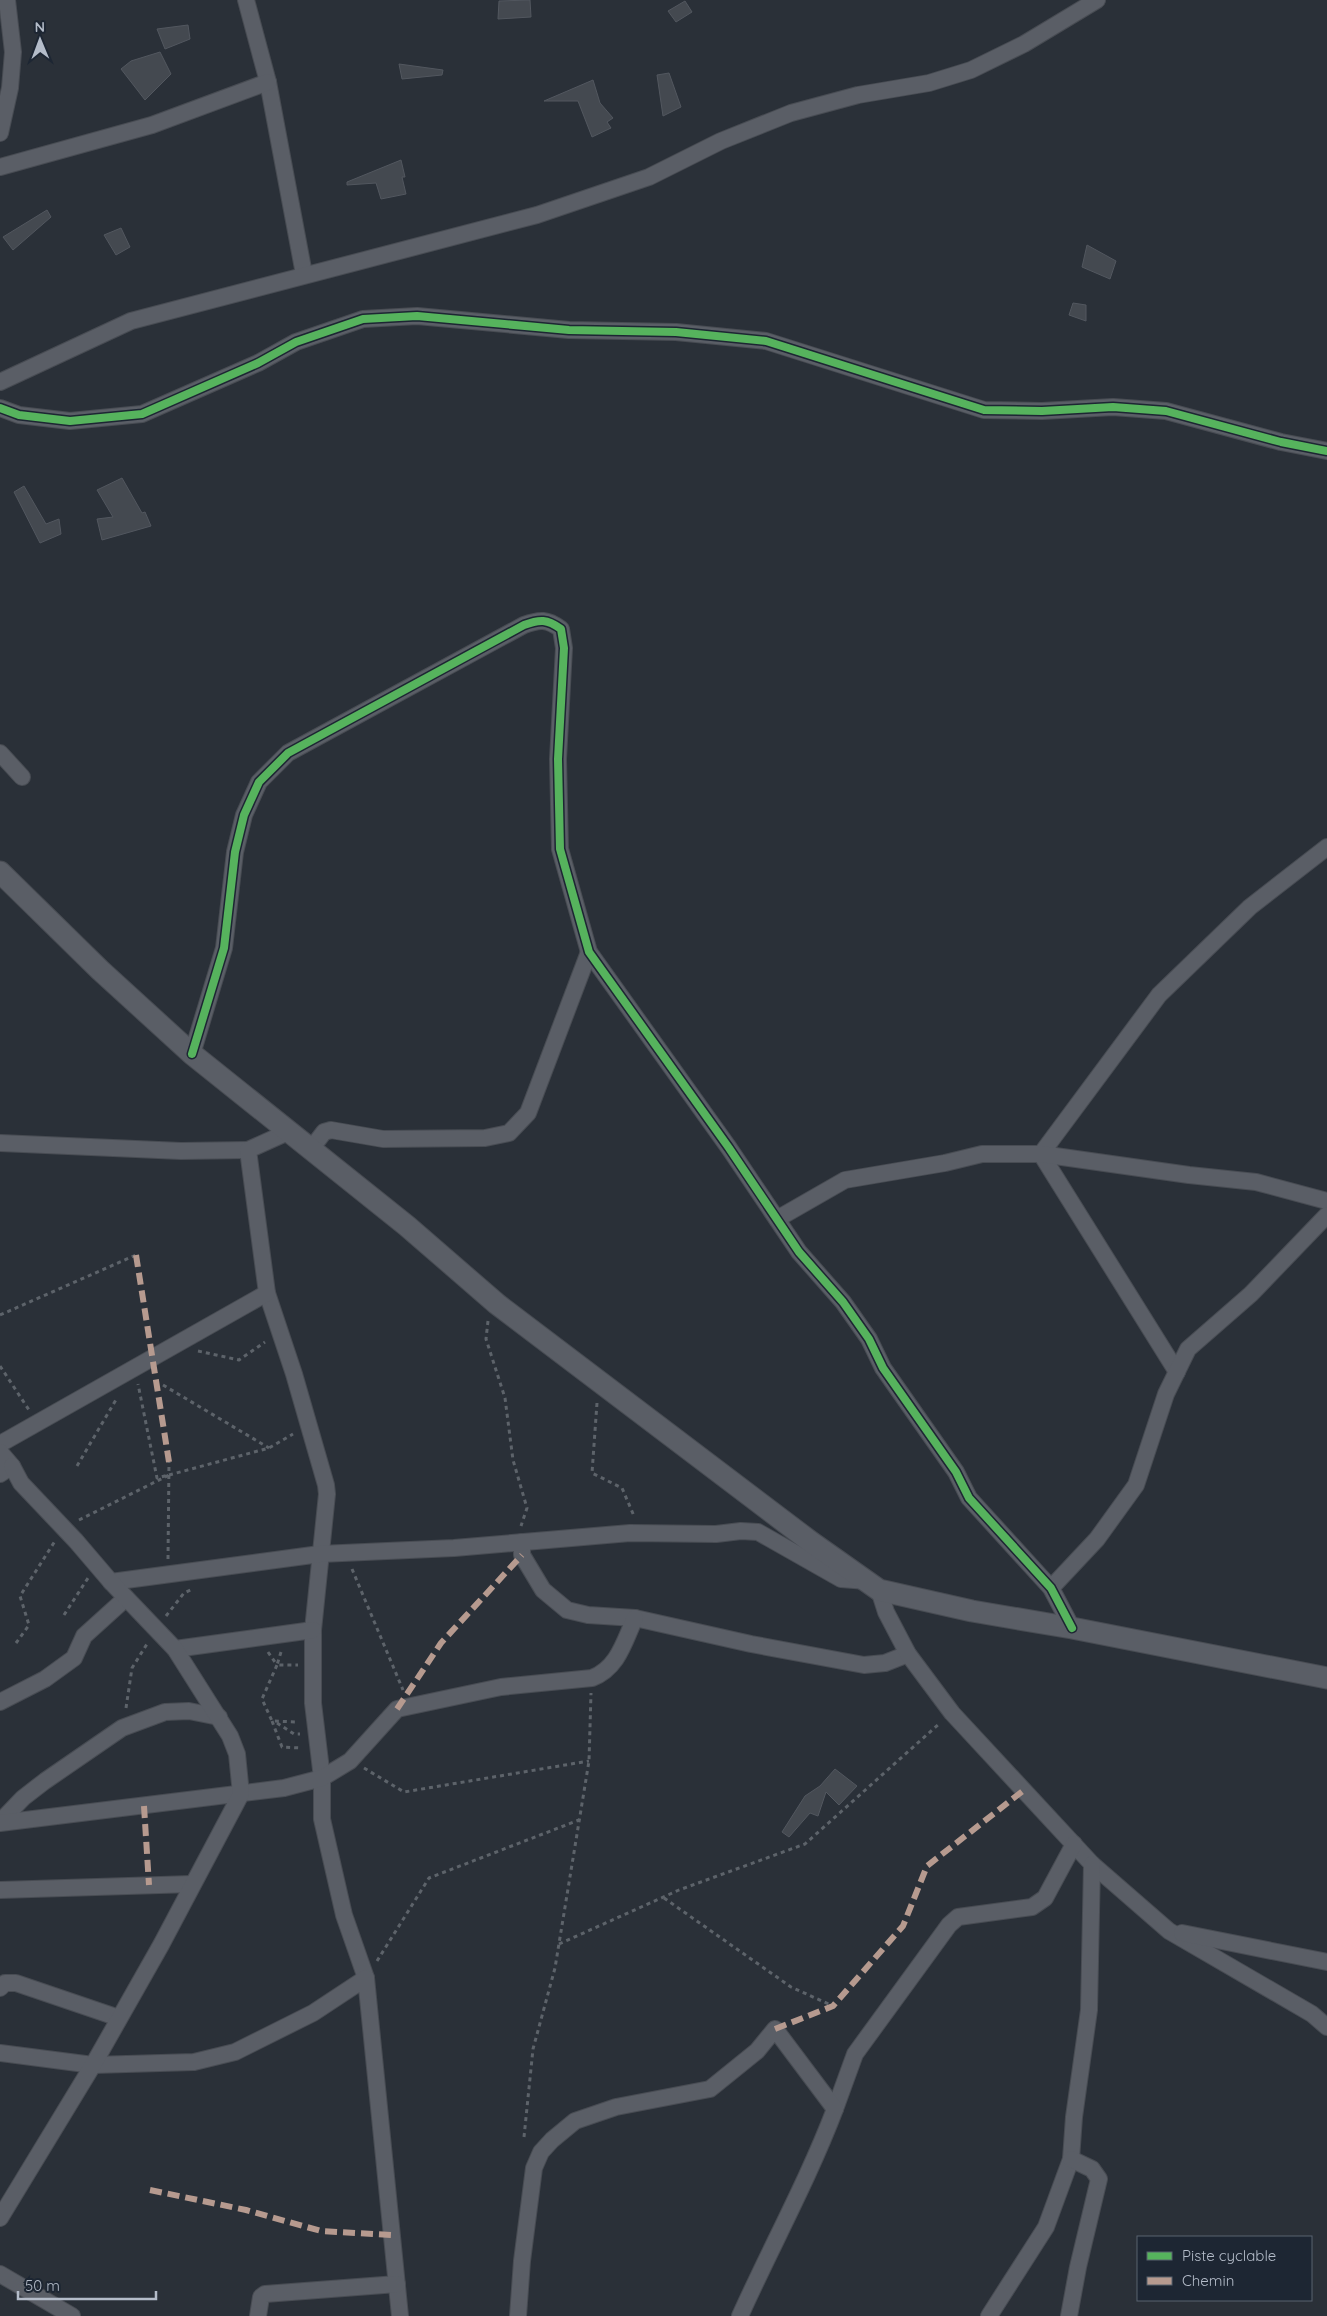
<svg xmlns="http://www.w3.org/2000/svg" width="1327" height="2316" viewBox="0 0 1327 2316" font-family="Quicksand,sans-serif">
  <rect width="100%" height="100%" fill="#2a3038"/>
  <!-- building -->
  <g fill="#444950" stroke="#52575f">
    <path d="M530,0l1,17 -33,2 1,-18z"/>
    <path d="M685,1l7,11 -16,10 -8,-11z"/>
    <path d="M188,25l2,14 -25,10 -8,-20z"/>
    <path d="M160,52l11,22 -26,26 -24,-31 10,-8z"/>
    <path d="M399,64l44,6 -1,5 -40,4z"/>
    <path d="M669,73l12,34 -18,9 -6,-41z"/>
    <path d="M593,80l7,23 13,15 -6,4 4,6 -19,9 -14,-36h-34z"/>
    <path d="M401,160l4,17h-3l4,17 -25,5 -5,-16 -29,2v-3z"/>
    <path d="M47,210l4,7 -38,33 -10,-13z"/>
    <path d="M121,228l9,19 -14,8 -12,-20z"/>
    <path d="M1087,245l29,16 -6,18 -28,-12z"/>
    <path d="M1073,303l13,2v16l-17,-6z"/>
    <path d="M122,478l20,35 3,-1 6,14 -49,14 -5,-21 16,-2 -16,-27z"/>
    <path d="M24,486l22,38 13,-5 2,15 -21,9 -26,-51z"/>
    <path d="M835,1769l22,17 -18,19 -13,-13 -8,24 -8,-3 -21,24 -7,-5 23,-36 15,-10z"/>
  </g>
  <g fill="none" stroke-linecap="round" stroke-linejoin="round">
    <!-- minor casing -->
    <g stroke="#484c53" stroke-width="18">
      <g id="minor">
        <path d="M246,0l22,82 36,192"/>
        <path d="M0,133l10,-45 3,-36 -6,-52"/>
        <path d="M0,167l152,-42 116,-43"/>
        <path d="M0,382l131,-61 406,-106 112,-38 72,-36 70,-28 67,-18 71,-12 42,-13 53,-26 73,-44"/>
        <path d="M0,408l19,7 51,6 72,-7 116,-51 38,-21 67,-23 54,-3 152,14 107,2 90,9 218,69 58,1 71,-4 53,4 115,31 46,9"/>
        <path d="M0,753l22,24"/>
        <path d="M192,1054l32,-106 11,-96 9,-37 15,-33 29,-29 236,-128c16,-6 23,-6 37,4l3,19 -6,111 2,90 29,103 140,196 70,104 44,50 26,37 14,29 73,104 13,26 82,90 21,40"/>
        <path d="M0,1143l181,8 67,-1"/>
        <path d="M311,1149l13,-17 7,-2 52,9 102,-1 24,-5 19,-20 61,-161"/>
        <path d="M1041,1154l118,-159 91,-88 77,-60"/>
        <path d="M1041,1154l136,218"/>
        <path d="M777,1219l68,-39 100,-17 37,-9h59l148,21 67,7 71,19"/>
        <path d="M267,1293l27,81 32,111 1,9 -14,136v73l9,75v41l22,96 22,63"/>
        <path d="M0,1444l267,-151 -19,-143 40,-18"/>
        <path d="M0,1452l12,14 -12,8"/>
        <path d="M522,1542v13l21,35 24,20 21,5 47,3 116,26 113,21 21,-2 23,-9"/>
        <path d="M111,1582l209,-28 134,-6 176,-15 86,1 25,-3 17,1 83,47 26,2"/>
        <path d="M1051,1588l46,-49 39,-54 30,-91 22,-45 63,-55 76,-79"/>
        <path d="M879,1590l7,22 22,42 44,59 140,151 77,67 143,83 15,13"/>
        <path d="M175,1649l138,-19"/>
        <path d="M0,1702l45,-23 29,-21 10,-22 42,-38"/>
        <path d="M0,1822l23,-24 22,-17 77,-53 43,-16 24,-1 30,6"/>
        <path d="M0,1823l284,-35 38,-10 28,-17 47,-52 104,-22 91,-9c26,-10 32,-36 43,-60"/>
        <path d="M0,1890l192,-6"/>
        <path d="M1182,1933l145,29"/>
        <path d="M0,1988l5,-5h11l103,35"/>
        <path d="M0,2053l93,12 101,-3 41,-10 78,-39 53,-35 34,338"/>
        <path d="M835,2109l20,-55 94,-129 9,-8 74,-10 13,-9 29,-54"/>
        <path d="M0,2218l93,-153 68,-120 80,-151 -4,-40 -7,-18 -55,-87 -64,-67 -35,-41 -55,-58 -9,-17"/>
        <path d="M0,2274l72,42"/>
        <path d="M258,2316l3,-19 4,-3 132,-10"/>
        <path d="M518,2316l4,-55 12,-93 7,-16 11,-12 23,-19 41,-14 94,-18 47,-38 18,-22 60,80c-27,71 -64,138 -95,207"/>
        <path d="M989,2316l57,-89 25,-68 3,-42 15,-107 3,-146"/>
        <path d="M1069,2316l9,-49 21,-88 -7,-10 -21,-10"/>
      </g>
    </g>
    <!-- tertiary casing -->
    <g stroke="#484c53" stroke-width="23">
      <path id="tertiary" d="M0,872l100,98 92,84 215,172 90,78 314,238 68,48 93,21 100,17 255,50"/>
    </g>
    <!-- path -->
    <g stroke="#5d636a" stroke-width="3" stroke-dasharray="4 4" stroke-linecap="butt">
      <path d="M0,1315l136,-60"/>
      <path d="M488,1321l-2,18 19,59 8,62 14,48 -6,18"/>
      <path d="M198,1351l41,9 26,-18"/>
      <path d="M0,1366l29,44"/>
      <path d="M163,1385l106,63"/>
      <path d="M597,1403l-5,70 30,15 12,28"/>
      <path d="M77,1466l40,-68"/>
      <path d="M169,1475l100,-27 24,-14"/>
      <path d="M79,1520l90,-45 -12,3 -19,-94"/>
      <path d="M168,1559l1,-97"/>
      <path d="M352,1569l51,121"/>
      <path d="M64,1615l24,-37"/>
      <path d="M166,1616l18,-23 9,-4"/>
      <path d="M16,1643l13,-18 -9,-29 35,-55"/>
      <path d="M268,1652l9,13 -15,34 10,22 26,1"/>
      <path d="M281,1652l-4,13h21"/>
      <path d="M126,1708l6,-40 15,-24"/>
      <path d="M272,1721l10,26 19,1"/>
      <path d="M277,1723l17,11h6"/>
      <path d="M364,1768l40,24 185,-31"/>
      <path d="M664,1898l127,89 42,19"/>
      <path d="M559,1944l120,-54 126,-46 135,-121"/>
      <path d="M377,1961l52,-83 150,-58"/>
      <path d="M524,2137l9,-88 22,-81 34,-207 2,-68"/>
    </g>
    <!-- minor -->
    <use href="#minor" stroke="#5a5e66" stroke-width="16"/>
    <!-- tertiary -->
    <use href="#tertiary" stroke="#5a5e66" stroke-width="21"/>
    <!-- quiet -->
    <g stroke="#b69a8f" stroke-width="6" stroke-dasharray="12 6" stroke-linecap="butt">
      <path d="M136,1255l33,207"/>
      <path d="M397,1709l44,-66 81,-88"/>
      <path d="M144,1806l5,79"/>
      <path d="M775,2029l58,-23 70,-80 24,-60 97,-76"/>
      <path d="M150,2190l96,20 75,21 71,4"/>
    </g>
    <!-- cycleway casing -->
    <g stroke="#1d2633" stroke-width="11">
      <g id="cycleway">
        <path d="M0,408l19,7 51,6 72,-7 116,-51 38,-21 67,-23 54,-3 152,14 107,2 90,9 218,69 58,1 71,-4 53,4 115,31 46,9"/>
        <path d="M192,1054l32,-106 11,-96 9,-37 15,-33 29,-29 236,-128c16,-6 23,-6 37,4l3,19 -6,111 2,90 29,103 140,196 70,104 44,50 26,37 14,29 73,104 13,26 82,90 21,40"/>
      </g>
    </g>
    <!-- cycleway -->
    <use href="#cycleway" stroke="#56b35d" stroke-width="8"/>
  </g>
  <!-- legend -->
  <rect x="1137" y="2236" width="175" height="65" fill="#1d2633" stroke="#59626f"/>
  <rect x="1147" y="2252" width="25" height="8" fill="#56b35d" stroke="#59626f"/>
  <text x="1182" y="2261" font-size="15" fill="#b4bcc9">Piste cyclable</text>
  <rect x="1147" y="2277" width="25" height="8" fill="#b69a8f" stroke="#59626f"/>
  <text x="1182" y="2286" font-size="15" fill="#b4bcc9">Chemin</text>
  <!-- north arrow -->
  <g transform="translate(40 40) rotate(359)" stroke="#1d2633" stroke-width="4" paint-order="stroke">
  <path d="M0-4L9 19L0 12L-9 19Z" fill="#b4bcc9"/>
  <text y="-8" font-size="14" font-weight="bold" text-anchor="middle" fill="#b4bcc9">N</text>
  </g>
  <!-- scale -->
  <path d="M18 2291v8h138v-8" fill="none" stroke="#b4bcc9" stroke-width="2.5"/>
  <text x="25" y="2291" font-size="15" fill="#b4bcc9" stroke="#1d2633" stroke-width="4" paint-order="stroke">50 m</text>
</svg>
